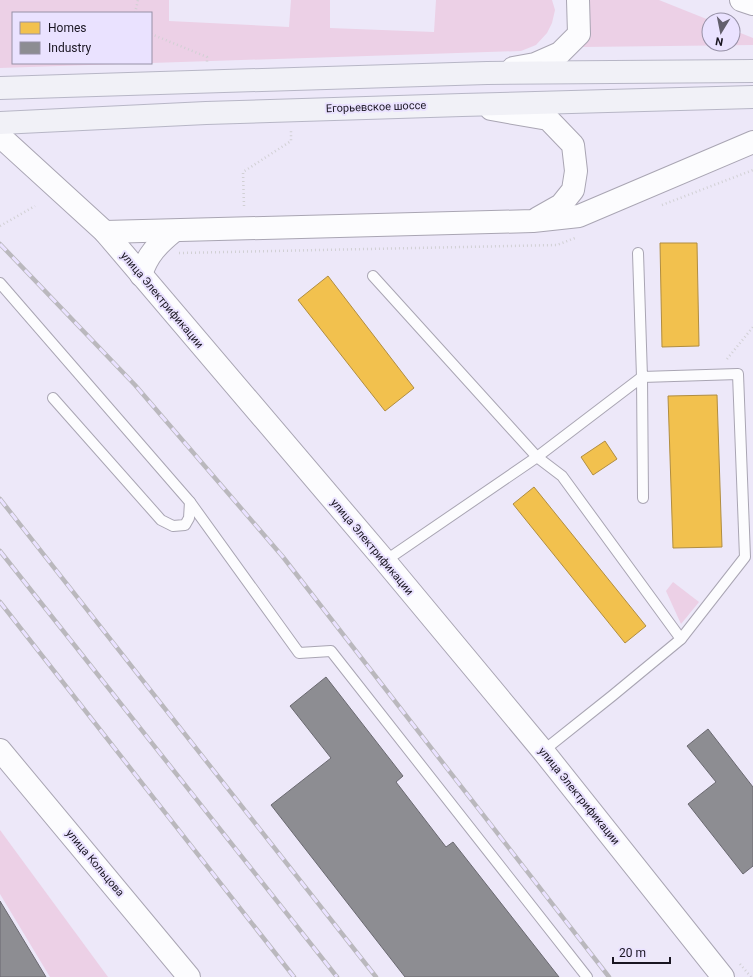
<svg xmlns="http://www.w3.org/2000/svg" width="753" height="977" viewBox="0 0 753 977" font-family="Roboto,sans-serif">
  <rect width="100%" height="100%" fill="#ede8f9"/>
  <!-- green -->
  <g fill="#ecd0e6">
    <path d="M0,0h169v21l120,6 2,-27h39v28l104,4 2,-32h116l3,10 -3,13 -5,10 -11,12 -15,6 -370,12v-50h-138v50h135l-148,5z"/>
    <path d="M587,0h72l50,20v24h24v-14l20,8v7l-171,2c2,-2 4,-5 5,-8 6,-12 2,-27 0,-39z"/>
    <path d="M673,582l26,20 -18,22 -15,-33z"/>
    <path d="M0,830l108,147h-58l-50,-83z"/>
  </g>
  <!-- homes -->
  <g fill="#f2c14e" stroke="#b18d40">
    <path d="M660,243h37l2,103 -37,1z"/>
    <path d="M328,276l86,112 -29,23 -87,-111z"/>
    <path d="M717,395l5,152 -49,1 -5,-152z"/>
    <path d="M605,441l12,18 -24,16 -12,-18z"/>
    <path d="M534,487l112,139 -21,17 -112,-139z"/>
  </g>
  <!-- industry -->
  <g fill="#8d8d92" stroke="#6a6970">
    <path d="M326,677l77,99 -7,6 50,65 7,-5 106,135h-154l-134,-172 60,-47 -41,-52z"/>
    <path d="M708,729l45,58v79l-10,8 -55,-70 28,-22 -29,-36z"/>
    <path d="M0,901l46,76h-46z"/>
  </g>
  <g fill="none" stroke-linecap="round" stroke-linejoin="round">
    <!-- lane casing -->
    <g stroke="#a9a5b3" stroke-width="12">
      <g id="lane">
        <path d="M638,253l4,124 96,-3 7,183 -64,82"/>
        <path d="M373,276l164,181 25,19 119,163 -69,57 -69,55"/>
        <path d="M0,283l190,219 109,151 32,-2 256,326"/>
        <path d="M53,398l108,122 12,6 12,-1 4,-7 1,-16"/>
        <path d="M385,561l152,-104 105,-80 1,121"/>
      </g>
    </g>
    <!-- secondary casing -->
    <g stroke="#a9a5b3" stroke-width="24">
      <g id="secondary">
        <path d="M741,0l12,4"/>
        <path d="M513,68l22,-4 25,-11 19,-19 -1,-34"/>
        <path d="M491,109l57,10 25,26 3,26 -3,19 -12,15 -23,13"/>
        <path d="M0,136l105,96 280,329 158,190 180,226"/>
        <path d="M105,232l428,-11 46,-5 174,-74"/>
        <path d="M141,275c6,-20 17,-31 33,-44"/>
        <path d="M0,750l189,227"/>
      </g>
    </g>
    <!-- primary casing -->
    <g stroke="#b7b6c6" stroke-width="24">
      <g id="primary">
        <path d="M0,88l487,-15 266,-2"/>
        <path d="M0,123l206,-10 256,-8 291,-8"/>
      </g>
    </g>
    <!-- path -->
    <g stroke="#d1d0d4" stroke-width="2.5" stroke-dasharray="1 3" stroke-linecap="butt">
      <path d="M135,13l3,-13"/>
      <path d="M151,34l56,23v5"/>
      <path d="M662,205l91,-35"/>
      <path d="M244,206l-1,-34 48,-31v-10"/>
      <path d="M0,226l35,-20"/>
      <path d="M179,253l378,-8 18,-7"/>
      <path d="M727,359l26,-32"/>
      <path d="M740,964l11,13"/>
    </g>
    <!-- lane -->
    <use href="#lane" stroke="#fcfcfe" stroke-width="10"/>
    <!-- secondary -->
    <use href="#secondary" stroke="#fcfcfe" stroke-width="22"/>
    <!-- primary -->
    <use href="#primary" stroke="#f1f1f7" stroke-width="22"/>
    <!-- rail casing -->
    <g stroke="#bab8bd" stroke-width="4.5">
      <g id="rail">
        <path d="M0,244l135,141 148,172 326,420"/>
        <path d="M0,499l376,478"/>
        <path d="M0,551l337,426"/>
        <path d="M0,602l294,375"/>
      </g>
    </g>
    <!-- rail -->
    <use href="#rail" stroke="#eae2ff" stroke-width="3" stroke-dasharray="9" stroke-linecap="butt"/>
  </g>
  <g text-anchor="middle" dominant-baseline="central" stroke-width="4" stroke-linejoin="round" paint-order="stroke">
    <!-- street labels -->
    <g font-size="11" fill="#191521" stroke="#eae2ff">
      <text transform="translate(376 107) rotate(-2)">Егорьевское шоссе</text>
      <text transform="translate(162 300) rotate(50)">улица Электрификации</text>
      <text transform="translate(372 547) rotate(50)">улица Электрификации</text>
      <text transform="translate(579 796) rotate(51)">улица Электрификации</text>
      <text transform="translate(95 863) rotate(50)">улица Кольцова</text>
    </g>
  </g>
  <!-- legend -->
  <rect x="12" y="12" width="140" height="52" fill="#eae2ff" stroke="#9690a6"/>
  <rect x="20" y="22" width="20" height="12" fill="#f2c14e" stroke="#9690a6"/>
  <text x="48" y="32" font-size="12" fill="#191521">Homes</text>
  <rect x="20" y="42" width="20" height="12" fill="#8d8d92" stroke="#9690a6"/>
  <text x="48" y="52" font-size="12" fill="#191521">Industry</text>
  <!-- north arrow -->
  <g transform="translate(721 32) rotate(190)"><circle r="19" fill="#eae2ff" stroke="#9690a6"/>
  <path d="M0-3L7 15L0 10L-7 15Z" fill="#635f6d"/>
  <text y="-6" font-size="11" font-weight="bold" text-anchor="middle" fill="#191521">N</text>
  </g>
  <!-- scale -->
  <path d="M613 957v6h57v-6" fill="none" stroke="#191521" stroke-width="2"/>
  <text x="619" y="957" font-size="12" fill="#191521" stroke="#eae2ff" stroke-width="3" paint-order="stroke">20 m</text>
</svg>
